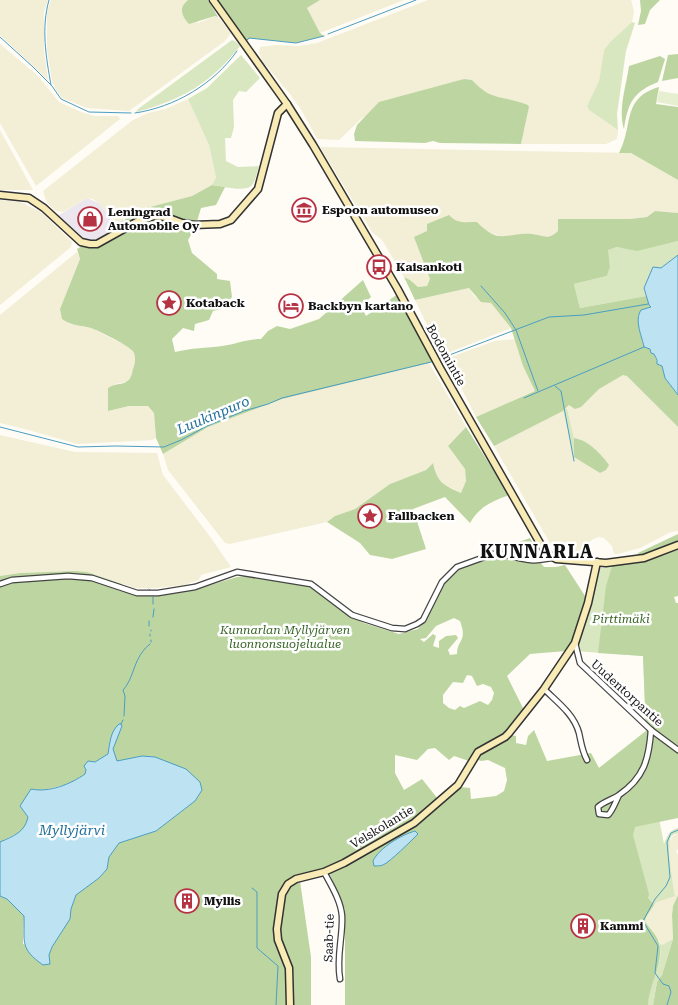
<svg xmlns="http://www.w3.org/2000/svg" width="678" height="1005" viewBox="0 0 678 1005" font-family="'Roboto Serif',serif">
  <rect width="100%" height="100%" fill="#fefcf5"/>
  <!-- industrial -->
  <path fill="#ece6ee" d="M87,198l12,5 15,19 1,10 -21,11 -11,-3 -27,-23z"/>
  <!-- farmland -->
  <g fill="#f3eed6">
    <path d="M0,0h48l-4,12v39l4,29 -48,-45z"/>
    <path d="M51,0h137l-4,3 14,20 17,-7 3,1 13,16 -6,8 -96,70 -42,-3 -25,-10 -7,-10 -3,-7 -5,-31v-39z"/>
    <path d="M320,0h84l-84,33 -13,-25z"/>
    <path d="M428,0h203l3,11 -2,11 -22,20 -6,8 -5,31 -12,25 2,4 29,20 -1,9 -11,5h-85l8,-37 -1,-2 -35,-9 -11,-5 -10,-11 -8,-1 -31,10 -71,29 -23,22 -22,-1 -15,-28 -12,-17 -27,-32 -4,-9 1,-6 15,-2 24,1 18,-3z"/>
    <path d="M0,44l37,31 22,27 22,10 13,4h24l2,3 -84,67 -36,-63z"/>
    <path d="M188,99l21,46 7,34 -4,6 -20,11 -52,14 -22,12h-4l-15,-19 -6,-4 -6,-1 -24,14 -7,-1 -9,-8 -4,-12 90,-71 15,-7 18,-4z"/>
    <path d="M0,130l33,60h-33z"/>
    <path d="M320,147l311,6 47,27v33l-23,-2 -8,6 -17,2h-72v12l-4,3 -10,4 -12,-4 -27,3 -8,-2 -11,-3 -9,-10 -16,1 -8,-4 -5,-4 -20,16 -13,6 15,42 -3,7 -9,1 -8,-7 -6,-3 -22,-37 -10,-8z"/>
    <path d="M0,200l21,2 20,10 31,30 -1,5 -71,58z"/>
    <path d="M77,252l3,7 -20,50 9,15 22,4 38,19 5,6 2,7 -5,17 -5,5 -11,2 -7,27 21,-5h19l6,7 2,25 -4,2 -75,4 -52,-15 -25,-6v-108z"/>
    <path d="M469,288l6,9 16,6 20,25 -66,26 -16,-25 -14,-29z"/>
    <path d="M515,339l8,27 12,25 -59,26 -29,-57 1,-2 47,-17z"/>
    <path d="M429,363l37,64 -18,19 17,23 1,12 -5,12 -14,-7 -11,-9 -3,-14 -7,7 -36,14 -35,25 -20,7 -8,6 -97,22 -5,-1 -57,-73 -5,-16 45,-27 74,-28z"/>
    <path d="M623,375h4l51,52v104l-7,1 -31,16 -22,6h-4l-2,-8 -8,-8 -5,-1 -6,2 -10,9v5l-25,-2 -8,-8 -56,-97 69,-35 11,46 7,-18 -7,-1 -7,-30 2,-3z"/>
    <path d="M0,435l75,17 82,1 6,22 48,63 20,29 -30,8 -2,5 -15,5 -28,3h-21l-48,-16 -12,-1 -55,2 -20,3z"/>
    <path d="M678,833v16l-2,2 2,4v40l-5,11 -1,9 1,24 -11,6 -17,-24 1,-4 8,-12 8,-7 9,-16 -2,-38 3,-7z"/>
  </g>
  <!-- green -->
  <g fill="#d8e7c0">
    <path d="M632,22l3,1 -9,28 -9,63 1,16 -29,-20 -2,-4 12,-25 5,-31 6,-8z"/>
    <path d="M232,40l3,1 5,5c-29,37 -58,54 -104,66l2,-3z"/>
    <path d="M241,55l19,23 -14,14 -7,-1 -6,9 1,27 -3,11h-6l1,23 12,6 21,-1c-2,6 -3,14 -7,19 -6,8 -30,1 -40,0l4,-7 -7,-33 -21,-46 19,-11z"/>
    <path d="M678,241v14l-17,13 -17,20 2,8 -66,12 -6,-24 33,-8 3,-9 -3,-17 10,-3 20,3z"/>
    <path d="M567,408l7,30v19l-11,-46z"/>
    <path d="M658,564l20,227 -22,12 8,41c3,-7 4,-13 14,-16v5c-3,1 -5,1 -7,4 -5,8 2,49 4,59l-18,6 -3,3 -1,-1h-3l-51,-136 47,-37 -3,-75 -68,-5 24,-83z"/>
    <path d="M673,939l-11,36 -5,7 -4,23h-5c1,-21 17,-42 11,-63l3,3z"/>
  </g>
  <!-- forest -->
  <g fill="#bdd6a1" fill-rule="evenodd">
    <path d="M188,0h20l10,17 -3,-1 -26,8c-7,-8 -11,-16 -1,-24z"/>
    <path d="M218,0h102l-13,8 13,25 4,3 -28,7 -46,-5 -4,4z"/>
    <path d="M640,0h20l-10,10 -5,14 -7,1 3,-14z"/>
    <path d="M678,54v24l-16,3 6,-26z"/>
    <path d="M660,56l5,3 -7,23c-25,10 -30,21 -34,47 -6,-20 2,-42 5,-63z"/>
    <path d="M464,79l8,1c20,22 31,15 56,25l1,2 -8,37 -81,-1 -7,-2 -8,2 -70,-2 -1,-7 3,-9 22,-23z"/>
    <path d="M659,87l-3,17 22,3v73l-47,-27h-12c15,-27 2,-55 40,-66z"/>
    <path d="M212,185l13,2 -9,18 -15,3 -6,20 -7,12 4,13 25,21v5l13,2 2,16 -10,12 -9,2 -4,9 -14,4 -1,7 -11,-3 -11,11 3,13c16,-4 32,-4 47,-6 14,-2 25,-7 39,-7l7,-8 9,-5 13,3 29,-10 44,-39 8,17 -10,9 5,10 32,-22 35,68 -151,37 -74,28 -45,27 -7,-16 -2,-25 -6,-7h-19l-21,5v-23c7,-5 13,-3 18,-6 5,-3 6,-8 7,-13 2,-5 3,-10 1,-16 -3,-7 -35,-22 -43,-25 -12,-3 -19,-2 -29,-9l-2,-10 20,-50 -3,-10 5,-3 11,1 22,-10 -1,-15h4l6,-2 15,-10 53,-14z"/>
    <path d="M655,211l23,2v28l-41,10 -20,-4 -9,3 2,17 -3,9 -33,8 6,24 66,-12 3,6v3l2,2 -10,3c-4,14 0,24 3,37l6,2 1,4 3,1 4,10 4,2 3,12 13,17v32l-51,-51 -4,-1 -24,14 -18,18 -6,2 -6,-4 -6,6 -69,35 -18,-29 59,-26 -12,-25 -12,-38 -20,-25 -10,-1 -12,-14 -54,12 -11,-23 6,3 8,7 9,-1 3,-7 -16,-42 13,-6v-7l22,-9c8,9 16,7 28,7 23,24 29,10 55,12 11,1 15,7 26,-3v-12h72l17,-2z"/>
    <path d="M466,427l43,68c-18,7 -29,11 -39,28l-25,-26 -32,12 13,40 -34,10 -22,-4 -10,-12 -33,-21 8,-6 20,-7 35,-25 36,-14 7,-7c4,19 10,22 28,30l5,-12 -1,-12 -17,-23z"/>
    <path d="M574,438c14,2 27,16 35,27l-3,5 -6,3 -26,-16z"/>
    <path d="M678,534v9l-41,15 1,-5z"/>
    <path d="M530,538l11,19 -11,1 -33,-8z"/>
    <path d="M678,549v47l-4,1 2,6h2v215l-43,9 -2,8 16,59 -1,4 6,7 -8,12 -1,4c4,7 10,12 13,19 8,21 -9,44 -10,65h-303v-95l-16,-38 40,-20 46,-27 45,-38 10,1 1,11 25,-3 8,-5 3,-11 -2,-12 -17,-8 -7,1 -5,-2 4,-5 31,-19 5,1v7l10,2 2,-9 6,-6 13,31 44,-8 8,15 47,-37 -3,-75 -45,-3 8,-67 6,-20 25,-3 34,-13z"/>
    <path d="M495,555l33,7h12l4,5h12l9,-2 22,34 -13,38 -8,14 -36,3 -23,22 17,34 -21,26 -27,15 -7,10 -15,-5 -5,4 -14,-12 -7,1 -11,11 -22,-5v18l9,17 18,-11 16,20 -37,29 -43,25 -35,16 -30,8 -11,11 -4,10 -3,31 12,39v37h-287v-109l7,3 17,17 -1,28 26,11 3,-8 18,-28 1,-10 5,-14 23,-17 8,-9 2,-12 10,-14 37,-12 39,-30 7,-11 -81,-29h-4l-4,-12 3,-8 -5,-4 -3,17c-8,7 -21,8 -22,20l-13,9 -33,8 -12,26 -2,9 -6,6 -20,10v-266l20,-3 55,-2 12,1 35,12 -5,6 19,5 23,1 38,-7 40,-12 13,-1 63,11 33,27 18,9 35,11 19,-5 7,-8 19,-37 18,-17zM454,618l6,3c8,21 -3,18 -3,33l-7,1 -2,-5 10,-12 -2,-3 -10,1 -7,5v7l-6,-2 3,-10 -3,-2 -9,8 -4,-3 6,-1 10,-12zM467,675l5,1 5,10 6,-2 8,3 3,6 -2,7 -4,5 -8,-4 -16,7 -4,-2 -5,4 -6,-2 -6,-5v-8l10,-13 10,1z"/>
    <path d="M300,881l11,76v48h-19c0,-12 2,-24 0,-36 -2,-11 -9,-19 -11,-29 -2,-11 0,-42 6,-51 4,-4 8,-6 13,-8z"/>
    <path d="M678,895v110h-25l4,-23 5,-7 11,-36 -1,-24 1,-9z"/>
  </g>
  <!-- pitch -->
  <path fill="#e7efd1" d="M659,91l19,3v12l-21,-4z"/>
  <!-- water -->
  <g fill="#bde3f2" stroke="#4a9dc3">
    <path d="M678,255v140l-13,-17 -3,-12 -5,-2v-4l-3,-6 -3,-1 -1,-4 -6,-2c-2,-11 -10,-26 -3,-37l10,-3 -2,-2 -5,-17 9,-21 8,1z"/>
    <path d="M119,724h2l1,2 -9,23 4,12 25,-5 13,1 31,12 14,13 2,8 -7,11 -39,30 -37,12 -10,14 -2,12 -8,9 -23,17 -5,14 -1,10 -18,28 -3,8 1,9 -7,1c-24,-17 -18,-23 -19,-49l-17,-17 -7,-3v-54c14,-6 25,-10 28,-25l-8,-11 11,-17c18,4 40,-5 54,-15l1,-4 -2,-4 4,-5 7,1 13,-8c2,-11 2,-22 11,-30z"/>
    <path d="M415,831l3,3c-6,6 -28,28 -35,31 -3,1 -6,1 -9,1l-1,-5c6,-13 28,-26 42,-30z"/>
  </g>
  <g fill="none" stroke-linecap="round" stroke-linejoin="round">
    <!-- stream -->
    <g stroke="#4a9dc3" stroke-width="1">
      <path d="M49,0c-8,28 -3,57 2,85"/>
      <path d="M328,34l88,-34"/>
      <path d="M0,37l33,30 19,19 9,13 28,13 42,1"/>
      <path d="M246,41l3,-3 47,5 28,-7"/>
      <path d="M135,113c40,-6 79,-29 102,-62"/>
      <path d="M481,286l24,27 11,17 22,61"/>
      <path d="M439,359l110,-42 35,-2 64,-11"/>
      <path d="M555,386l6,5 13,70"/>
      <path d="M524,398l120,-51"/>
      <path d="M0,427l78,20 38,-1 48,1 17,-7 26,-14 37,-15 24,-7 14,-6 149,-36"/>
      <path d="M149,589l1,1"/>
      <path d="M153,597v7"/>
      <path d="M153,617l1,-8"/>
      <path d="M149,621v5"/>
      <path d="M151,630v1"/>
      <path d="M150,634v2"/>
      <path d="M151,640v2"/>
      <path d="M124,716l1,-20 -2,-6c12,-13 10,-33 27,-46"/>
      <path d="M121,724l2,-4"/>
      <path d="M252,888l5,4v56l21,18 -2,39"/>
      <path d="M667,1005l4,-13 -2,-6 -6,-2 -8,-11 3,-27 -15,-25 12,-22 11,-13 4,-9 -3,-35 4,-9 7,-3"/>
    </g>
    <!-- street casing -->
    <g stroke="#444" stroke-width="7">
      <g id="street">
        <path d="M0,584l12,-4 56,-4 24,2 45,15h21l37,-6 42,-15 74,12 41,31 40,13 13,1 12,-5 6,-4 19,-38 15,-15 36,-13c13,-1 25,5 38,6 7,1 14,-1 21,-2"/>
        <path d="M575,643l5,20 71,67 27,20"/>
        <path d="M544,689c13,13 30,25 35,44 2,9 3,18 8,27"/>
        <path d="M619,795c-3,6 -7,17 -11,20l-9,-1 -1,-7c6,-6 14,-7 21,-12 25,-17 30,-36 32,-65"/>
        <path d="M324,872c7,13 17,29 18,44 1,21 -6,41 -2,63"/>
      </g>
    </g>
    <!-- secondary casing -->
    <g stroke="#333" stroke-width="9">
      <g id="secondary">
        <path d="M213,0l74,104 26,41 84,143 43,80 105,184 11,7 50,4 38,-5 34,-13"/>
        <path d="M0,195l29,3 15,10 37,34 9,2h7l43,-24 14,-4 12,1 16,6 12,2 26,-1 11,-4 27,-31 20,-76 9,-9"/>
        <path d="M290,1005l-1,-37 -11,-28 -1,-11 5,-35 6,-10 8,-5 28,-7 20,-9 70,-40 44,-38 20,-33 27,-15 4,-4 35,-44 31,-46 13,-40 9,-41"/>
      </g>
    </g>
    <!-- street -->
    <use href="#street" stroke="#fff" stroke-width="4.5"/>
    <!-- secondary -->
    <use href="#secondary" stroke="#f8ebb6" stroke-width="6"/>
  </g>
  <!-- icons -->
  <defs>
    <g id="museum-ring" transform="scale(1.25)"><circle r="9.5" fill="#fff" stroke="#b63344" stroke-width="1.5"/><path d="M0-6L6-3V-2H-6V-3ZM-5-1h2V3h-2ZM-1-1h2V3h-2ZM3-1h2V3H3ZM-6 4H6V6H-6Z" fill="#b63344"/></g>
    <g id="shop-ring" transform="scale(1.25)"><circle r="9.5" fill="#fff" stroke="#b63344" stroke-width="1.5"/><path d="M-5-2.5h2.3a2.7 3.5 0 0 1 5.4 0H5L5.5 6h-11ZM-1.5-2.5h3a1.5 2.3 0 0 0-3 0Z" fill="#b63344"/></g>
    <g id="bus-ring" transform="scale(1.25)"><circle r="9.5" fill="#fff" stroke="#b63344" stroke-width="1.5"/><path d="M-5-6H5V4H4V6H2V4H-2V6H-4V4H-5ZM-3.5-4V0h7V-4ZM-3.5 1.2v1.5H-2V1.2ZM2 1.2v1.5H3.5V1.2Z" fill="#b63344"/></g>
    <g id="sight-ring" transform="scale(1.25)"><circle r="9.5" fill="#fff" stroke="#b63344" stroke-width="1.5"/><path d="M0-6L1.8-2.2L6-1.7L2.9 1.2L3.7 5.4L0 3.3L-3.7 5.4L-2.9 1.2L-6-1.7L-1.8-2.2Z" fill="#b63344"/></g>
    <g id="hotel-ring" transform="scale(1.25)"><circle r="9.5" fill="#fff" stroke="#b63344" stroke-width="1.5"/><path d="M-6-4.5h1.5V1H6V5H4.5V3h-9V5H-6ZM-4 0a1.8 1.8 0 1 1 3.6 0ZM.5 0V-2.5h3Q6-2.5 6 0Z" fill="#b63344"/></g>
    <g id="building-ring" transform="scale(1.25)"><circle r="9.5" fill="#fff" stroke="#b63344" stroke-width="1.5"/><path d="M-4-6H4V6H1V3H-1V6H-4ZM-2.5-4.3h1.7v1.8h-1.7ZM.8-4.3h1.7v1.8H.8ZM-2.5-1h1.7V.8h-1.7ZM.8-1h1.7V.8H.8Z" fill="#b63344"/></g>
  </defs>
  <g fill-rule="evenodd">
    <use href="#museum-ring" x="304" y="210"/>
    <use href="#shop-ring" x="90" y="219"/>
    <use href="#bus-ring" x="379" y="267"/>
    <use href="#sight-ring" x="169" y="303"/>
    <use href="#hotel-ring" x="291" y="306"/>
    <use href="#sight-ring" x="370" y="516"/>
    <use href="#building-ring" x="187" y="901"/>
    <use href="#building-ring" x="583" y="926"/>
  </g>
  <g text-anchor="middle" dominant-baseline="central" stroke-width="5" stroke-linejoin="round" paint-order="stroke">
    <!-- poi labels -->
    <g font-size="12" font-weight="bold" fill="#111" stroke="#fff" text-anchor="start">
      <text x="322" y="210">Espoon automuseo</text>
      <text x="108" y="212">Leningrad<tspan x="108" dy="14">Automobile Oy</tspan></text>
      <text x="396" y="267">Kaisankoti</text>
      <text x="186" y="303">Kotaback</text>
      <text x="308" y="306">Backbyn kartano</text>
      <text x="388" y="516">Fallbacken</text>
      <text x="204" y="901">Myllis</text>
      <text x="600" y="926">Kammi</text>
    </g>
    <!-- street labels -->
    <g font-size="12" fill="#111" stroke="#fff">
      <text transform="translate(446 355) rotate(61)">Bodomintie</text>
      <text transform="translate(627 693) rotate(42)">Uudentorpantie</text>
      <text transform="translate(382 827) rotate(-31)">Velskolantie</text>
      <text transform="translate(329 938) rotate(-88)">Saab-tie</text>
    </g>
    <!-- park labels -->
    <g font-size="12" font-style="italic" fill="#376425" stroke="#fff">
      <text x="621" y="619">Pirttimäki</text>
      <text x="285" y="630">Kunnarlan Myllyjärven<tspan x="285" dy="14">luonnonsuojelualue</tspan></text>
    </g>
    <!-- water labels -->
    <g font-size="14" font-style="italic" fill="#237099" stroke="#fff">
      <text transform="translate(213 415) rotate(-23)">Luukinpuro</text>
      <text x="72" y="830">Myllyjärvi</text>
    </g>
    <!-- district labels -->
    <g font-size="18" font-weight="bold" letter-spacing="1" fill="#111" stroke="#fff">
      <text x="537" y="551">KUNNARLA</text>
    </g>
  </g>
</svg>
